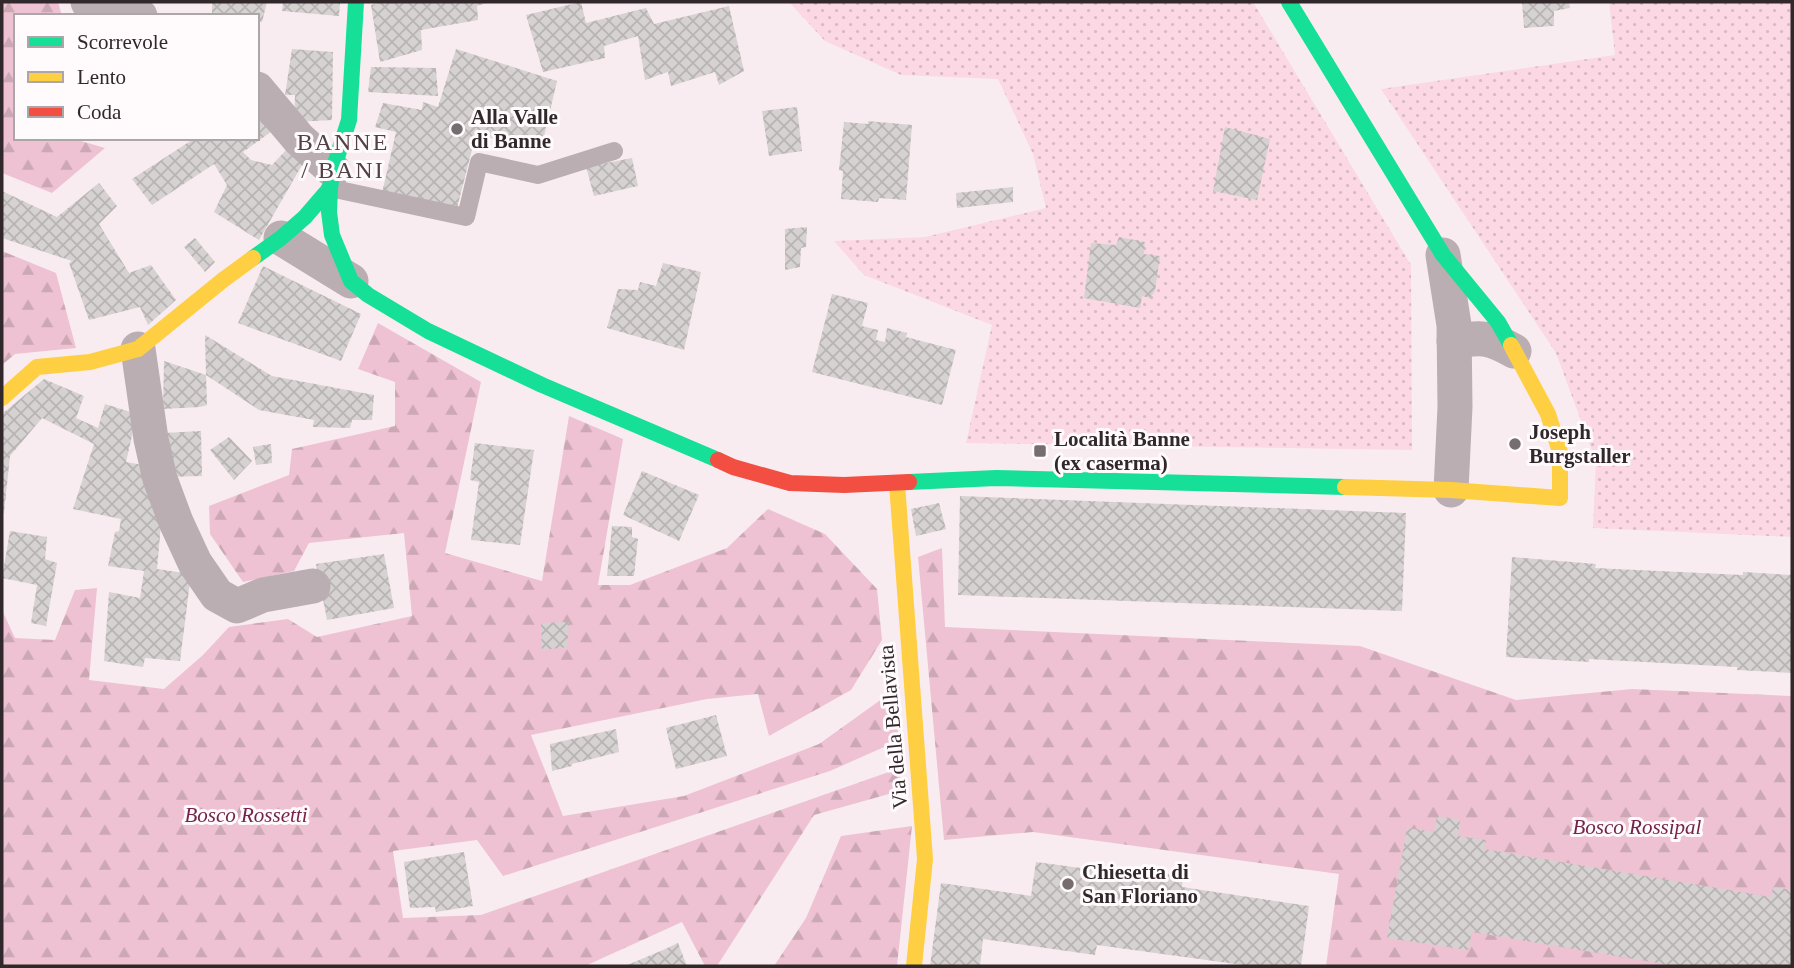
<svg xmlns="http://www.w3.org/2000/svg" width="1794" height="968" viewBox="0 0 1794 968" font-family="'Times New Roman',serif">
  <defs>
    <pattern id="grass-dots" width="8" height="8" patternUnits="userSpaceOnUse" patternTransform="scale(1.75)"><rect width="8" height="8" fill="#fbd8e4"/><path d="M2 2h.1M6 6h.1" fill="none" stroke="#d7b9c4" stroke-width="1.8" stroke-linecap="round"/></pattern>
    <pattern id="forest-firs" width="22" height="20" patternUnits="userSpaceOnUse" patternTransform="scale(1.75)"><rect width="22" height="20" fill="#eec2d2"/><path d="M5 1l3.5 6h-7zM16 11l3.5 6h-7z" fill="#cca7b4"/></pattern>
    <pattern id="building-cross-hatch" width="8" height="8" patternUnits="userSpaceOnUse" patternTransform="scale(1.75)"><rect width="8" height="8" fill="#d6d2d1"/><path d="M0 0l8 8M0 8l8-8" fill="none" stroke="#b8b4b4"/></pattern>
  </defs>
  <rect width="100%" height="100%" fill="#f9ecf0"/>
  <!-- grass -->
  <g fill="url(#grass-dots)">
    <path d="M789,2h464l158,263 1,185 -446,-7 26,-118 -128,-50 -30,-34 91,-4 121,-29 -13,-54 -35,-75 -97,-4 -76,-34z"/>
    <path d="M1609,2h183v535l-199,-9 3,-67 -40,-108 -175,-264 234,-34z"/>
  </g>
  <!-- forest -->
  <g fill="url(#forest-firs)">
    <path d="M2,2h56l4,14h-46v122h63l2,3 24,7 -53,45 -50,-20z"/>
    <path d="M2,251l54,22 20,75 -61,6 -13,11z"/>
    <path d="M378,323l103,59 -36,171 97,28 27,-165 54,23 -25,146h32l97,-37 41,-39 57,25 52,55 5,51 -31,50 -82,46 -11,-42 -51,5 -176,36 32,81 121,-20 135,-52 81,-58v54l-70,31 -327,105 -26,-36 -84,11 10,67 78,-3 422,-148 -7,25 -82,23 -97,151h-12l-23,-44 -97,44h-583v-356l13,28 40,2 20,-50 22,-2 -8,92 75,9 39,-34 26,-28 59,-8 29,18 95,-21 -8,-83 -95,10 -15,28 -51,11 -33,-48 -1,-28 80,-31 3,-26 103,-23v-44l-37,-13z"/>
    <path d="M942,548l3,79 415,19 156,54 116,-11 160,7v270h-466l13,-92 -306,-42 -89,8 -26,-283z"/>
    <path d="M912,826l-15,140h-123l32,-48 35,-82z"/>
  </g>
  <!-- building -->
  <g fill="url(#building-cross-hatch)">
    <path d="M212,2h55l-5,20 -5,-1v-5h-45z"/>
    <path d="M283,2h57l-1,14 -57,-5z"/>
    <path d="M382,2h108l-13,4 1,14 -57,10 1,20 -42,12 -9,-57z"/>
    <path d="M581,2l5,21 60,-15 8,16 75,-18 15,65 -25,14 -4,-13 -44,14 -3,-14 -23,8 -7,-44 -34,10 1,12 -62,14 -17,-57z"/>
    <path d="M1522,2h47l1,6 -16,3v15l-30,2z"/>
    <path d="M292,49l41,3 -1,68 -38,2 1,-27h-10z"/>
    <path d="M456,49l101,32 -16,68 -65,-15 -19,74 -75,-15 14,-61 -21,-5 8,-24 39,7 1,-8 15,5z"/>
    <path d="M371,67l65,1 2,28 -70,-4z"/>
    <path d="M797,107l5,44 -33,5 -7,-45z"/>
    <path d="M257,111l18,18 -32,23 8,8 21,5 16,-17 14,17 -43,75 -45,-28 13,-27 -13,-21 -62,41 -20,-26 63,-41h62z"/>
    <path d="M868,121l44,4 -6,75 -27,-2 -1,4 -37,-3 2,-28 -4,-1 5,-48 24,2z"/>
    <path d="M1225,127l45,12 -13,61 -44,-9z"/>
    <path d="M632,158l6,28 -44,10 -8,-29z"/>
    <path d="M99,183l18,23 -18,18 30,49 22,-8 25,35 -28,25 -8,-18 -51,13 -20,-57 3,-2 -70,-23v-47l55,26z"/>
    <path d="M1013,187v15l-56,6 -1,-15z"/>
    <path d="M807,227l-1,20 -5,1 -1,19 -15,3v-41z"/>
    <path d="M1119,237l26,5 -1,12 16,2 -5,35 -5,7 -8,-2 -2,12 -56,-10 7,-55 25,2z"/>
    <path d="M195,238l20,24 -10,10 -21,-25z"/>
    <path d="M663,263l38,9 -17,78 -77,-22 11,-39 20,1 2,-8 16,4z"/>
    <path d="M263,266l98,48 -20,47 -103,-38z"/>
    <path d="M832,294l36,9 -6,23 16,4 -2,10 9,2 2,-14 20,5 -1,4 50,13 -14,55 -130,-33z"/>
    <path d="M205,335l67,41 102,19 -2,25h-20l-2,8 -37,-1 1,-7 -55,-10 -53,-35z"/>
    <path d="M164,361l42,14 1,30 -7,2 -37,2z"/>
    <path d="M44,379l40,17 -8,22 22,10 7,-24 32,10 -11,48 23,4 13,47 -5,56 34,5 -11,87 -35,-3 -2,9 -39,-6 5,-69 31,6 4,-27 -36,-5 7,-34 4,-1 2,-12 -48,-10 21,-65 -52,-26 -32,38 -6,57h-2v-99z"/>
    <path d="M201,431l1,45 -35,1 -2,-44z"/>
    <path d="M229,437l23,24 -18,19 -24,-30z"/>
    <path d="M475,443l59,7 -14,95 -49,-5 8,-58 -9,-2z"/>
    <path d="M271,444l1,19 -16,2 -3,-18z"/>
    <path d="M642,471l57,24 -20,46 -56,-26z"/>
    <path d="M960,496l446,17 -4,98 -444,-16z"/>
    <path d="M939,503l7,26 -30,7 -5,-27z"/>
    <path d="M612,526l20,1v10l6,2 -4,37h-27z"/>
    <path d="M10,531l37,6 -2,22 12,4 -11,63 -15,-3 6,-38 -35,-7z"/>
    <path d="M384,554l10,54 -67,12 -11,-56z"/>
    <path d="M1512,557l84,7 -1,4 148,7v-3l49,3v98l-55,-3v-3l-148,-8v3l-83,-5z"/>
    <path d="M569,622l-2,25 -25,3 -1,-27z"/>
    <path d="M716,715l11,41 -51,13 -10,-41z"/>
    <path d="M616,729l3,23 -47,12v2l-20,5 -2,-27z"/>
    <path d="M1437,816l23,4 -2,16 28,4 -2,9 287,48 2,-10 19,3v76h-116l-204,-34 -4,18 -81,-12 20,-110 27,4z"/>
    <path d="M464,852l9,54 -37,6 -1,-5 -25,1 -6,-46z"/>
    <path d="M1036,862l67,9 80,4 -1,12 127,19 -8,60h-51l-153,-21 -2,10 -112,-16 -3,27h-50l11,-83 90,13z"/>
    <path d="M678,943l9,23h-62l38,-16z"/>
  </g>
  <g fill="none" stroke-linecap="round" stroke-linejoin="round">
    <!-- lane -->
    <path stroke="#baaeb3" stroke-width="18" d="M330,188l136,29 13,-55 59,13 76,-24"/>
    <!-- street -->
    <g stroke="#baaeb3" stroke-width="35">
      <path d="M88,2l3,5 26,1 23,8"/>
      <path d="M257,89l42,50 34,31"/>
      <path d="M281,238l70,43"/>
      <path d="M1443,255l11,70 1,82 -4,83"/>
      <path d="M1454,341c28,-4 35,-4 60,10"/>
      <path d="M138,349l13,90 9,40 16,43 19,41 22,32 20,11 26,-11 50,-9"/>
    </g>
    <!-- fast -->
    <g stroke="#16e098" stroke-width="16">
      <path d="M356,2l-7,118 -16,50 -3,18 -1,24 3,23 19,46 17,14 60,36 114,54 176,75"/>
      <path d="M1289,2l154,253 55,67 13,23"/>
      <path d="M253,258l28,-20 24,-21 25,-29"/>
      <path d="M909,482l87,-4 349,9"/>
    </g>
    <!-- slow -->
    <g stroke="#ffcf43" stroke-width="16">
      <path d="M2,398l35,-31 53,-5 48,-13 85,-69 30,-22"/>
      <path d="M897,484l28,375 -11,107"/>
      <path d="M1345,487l106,3 109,8v-46l-12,-38 -37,-69"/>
    </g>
    <!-- jam -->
    <path stroke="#f24e42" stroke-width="16" d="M718,460l15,7 57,16 54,2 65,-3"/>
  </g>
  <!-- markers -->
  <g fill="#766d70" stroke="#fffafc" stroke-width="2.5">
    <circle cx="457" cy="129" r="7"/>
    <circle cx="1515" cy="444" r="7"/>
    <rect x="1033" y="444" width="14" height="14" rx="3.5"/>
    <circle cx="1068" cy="884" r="7"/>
  </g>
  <g text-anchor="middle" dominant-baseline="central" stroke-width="6" stroke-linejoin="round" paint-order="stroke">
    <!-- poi labels -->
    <g font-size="21" font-weight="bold" fill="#30282b" stroke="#fffafc" text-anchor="start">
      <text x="471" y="117">Alla Valle<tspan x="471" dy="24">di Banne</tspan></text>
      <text x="1529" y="432">Joseph<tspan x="1529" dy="24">Burgstaller</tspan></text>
      <text x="1054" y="439">Località Banne<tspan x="1054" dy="24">(ex caserma)</tspan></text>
      <text x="1082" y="872">Chiesetta di<tspan x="1082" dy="24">San Floriano</tspan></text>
    </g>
    <!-- street labels -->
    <g font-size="21" fill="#30282b" stroke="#fffafc">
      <text transform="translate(893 727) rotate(-95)">Via della Bellavista</text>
    </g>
    <!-- park labels -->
    <g font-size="21" font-style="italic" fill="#73234a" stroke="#fffafc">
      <text x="246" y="815">Bosco Rossetti</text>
      <text x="1637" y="827">Bosco Rossipal</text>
    </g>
    <!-- quarter labels -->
    <g font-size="24" letter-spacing="2" fill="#524046" stroke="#fffafc">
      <text x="343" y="142">BANNE<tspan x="343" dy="28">/ BANI</tspan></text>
    </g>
  </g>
  <!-- border -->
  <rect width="1794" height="968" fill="none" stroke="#30282b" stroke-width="7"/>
  <!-- legend -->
  <rect x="14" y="14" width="245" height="126" fill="#fffafc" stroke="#aca6a8" stroke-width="2"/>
  <rect x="28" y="37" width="35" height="10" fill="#16e098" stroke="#aca6a8" stroke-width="2"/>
  <text x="77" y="49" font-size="21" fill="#30282b">Scorrevole</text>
  <rect x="28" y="72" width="35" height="10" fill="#ffcf43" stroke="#aca6a8" stroke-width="2"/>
  <text x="77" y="84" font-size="21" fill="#30282b">Lento</text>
  <rect x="28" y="107" width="35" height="10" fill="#f24e42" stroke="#aca6a8" stroke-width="2"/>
  <text x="77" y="119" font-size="21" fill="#30282b">Coda</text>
</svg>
